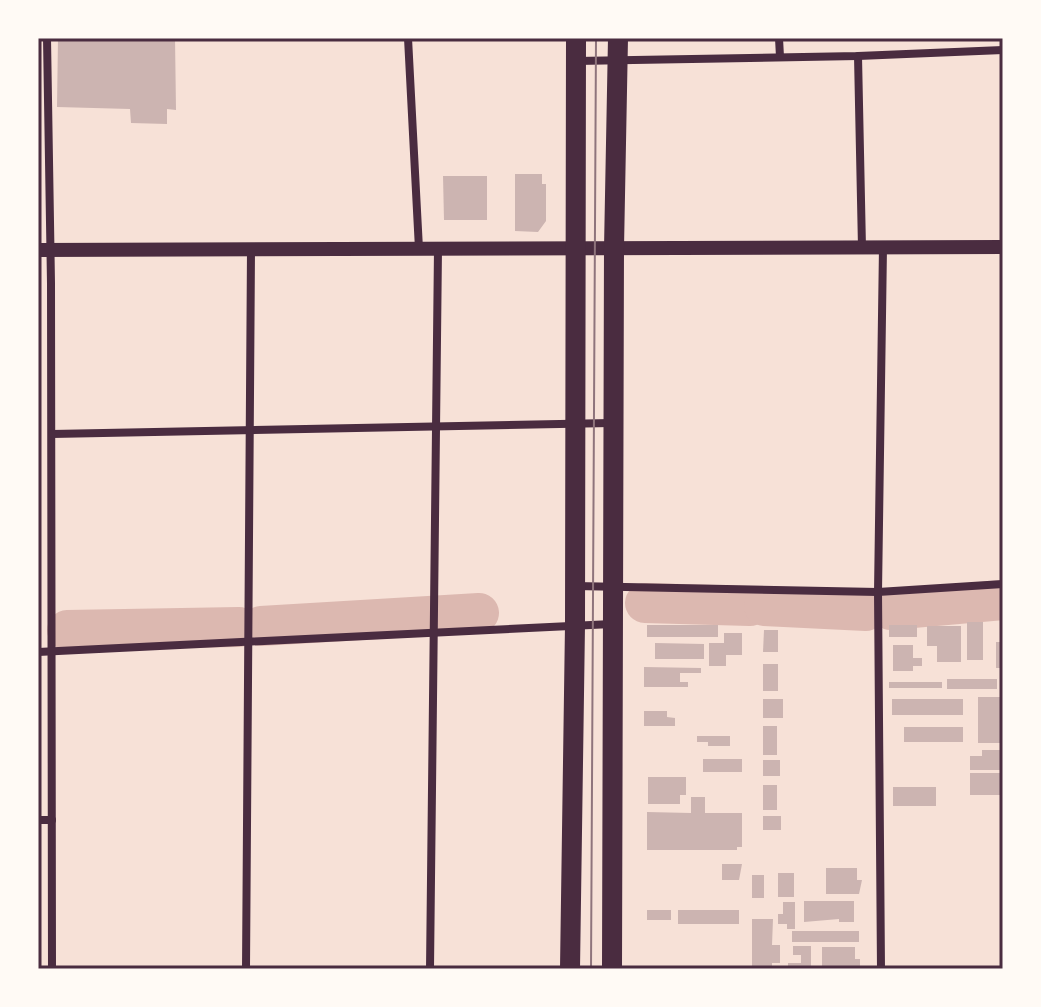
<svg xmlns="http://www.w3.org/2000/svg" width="1041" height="1007" viewBox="0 0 1041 1007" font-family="'Nunito Sans',sans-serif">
  <rect width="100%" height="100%" fill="#f7e1d7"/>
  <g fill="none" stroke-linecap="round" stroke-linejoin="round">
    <!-- river -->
    <g stroke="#dcb8b0" stroke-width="40">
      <path d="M645,603l105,3"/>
      <path d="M764,606l102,5"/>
      <path d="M890,610l113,-10"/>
      <path d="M261,626l218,-13"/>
      <path d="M67,630l172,-3"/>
    </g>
  </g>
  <!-- building -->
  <g fill="#ccb4b1">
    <path d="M58,38h117l1,72 -9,-1v15l-36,-1 -1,-14 -73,-2z"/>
    <path d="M515,174h27v10h4v37l-8,11 -23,-1z"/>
    <path d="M443,176h44v44h-43z"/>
    <rect x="967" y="622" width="16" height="38"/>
    <rect x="647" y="625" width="71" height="12"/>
    <rect x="889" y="625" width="28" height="12"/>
    <path d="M927,626h34v36h-24v-16h-10z"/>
    <path d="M764,630h14v22h-15z"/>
    <path d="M724,633h18v22h-16v11h-17v-23h15z"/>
    <rect x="996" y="642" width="7" height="26"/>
    <path d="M655,643l49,1v15h-49z"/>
    <path d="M893,645h20v13h9v8h-9v5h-20z"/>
    <rect x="763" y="664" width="15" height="27"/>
    <path d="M644,667l57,1v5h-21v9h8v5h-44z"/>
    <rect x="947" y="679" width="50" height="10"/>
    <rect x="889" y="682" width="53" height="6"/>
    <rect x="978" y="697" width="24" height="46"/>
    <rect x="763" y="699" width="20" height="19"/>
    <rect x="892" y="699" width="71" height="16"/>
    <path d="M644,711h23v6l8,1v8h-31z"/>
    <rect x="763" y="726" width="14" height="29"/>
    <rect x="904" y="727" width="59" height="15"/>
    <path d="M697,736h33v10h-22v-4h-11z"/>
    <path d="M982,750h20v20h-32v-14h12z"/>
    <rect x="703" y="759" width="39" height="13"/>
    <rect x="763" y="760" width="17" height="16"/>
    <rect x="970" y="773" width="32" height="22"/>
    <path d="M648,777h38v18h-6v9h-32z"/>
    <rect x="763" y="785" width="14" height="25"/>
    <rect x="893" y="787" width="43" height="19"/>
    <path d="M691,797h14v16h37v34h-5v3h-90v-38l44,1z"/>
    <rect x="763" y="816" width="18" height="14"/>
    <path d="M722,864h20l-3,16h-17z"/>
    <path d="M826,868h31v12h5l-3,14h-33z"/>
    <rect x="778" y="873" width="16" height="24"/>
    <rect x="752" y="875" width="12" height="23"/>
    <path d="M804,901h50v21h-15v-3l-35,3z"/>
    <path d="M783,902h12v27h-8v-5h-9v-10h5z"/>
    <rect x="647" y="910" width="24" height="10"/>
    <rect x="678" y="910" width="61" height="14"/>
    <path d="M752,919h21l-1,26h8v18h-8v6h-20z"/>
    <rect x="792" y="931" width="67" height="11"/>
    <path d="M793,946h18v23h-23v-6h13v-8h-8z"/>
    <path d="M822,947h33v12h5v10h-38z"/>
  </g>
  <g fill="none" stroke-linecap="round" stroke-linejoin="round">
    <!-- minor -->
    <g stroke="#4a2c40" stroke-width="8">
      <path d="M47,38l4,245 1,686"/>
      <path d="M408,38l11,211"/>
      <path d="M779,38l1,19"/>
      <path d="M858,56l4,192"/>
      <path d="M576,61l282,-5 145,-6"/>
      <path d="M52,434l559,-11"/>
      <path d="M575,586l303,6 125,-8"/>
      <path d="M38,652l574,-28"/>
      <path d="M38,820h14"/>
      <path d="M246,969l5,-719"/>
      <path d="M430,969l8,-720"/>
      <path d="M881,969l-3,-377 5,-345"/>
    </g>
    <!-- tertiary -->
    <path stroke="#4a2c40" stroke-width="14" d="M38,250l965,-3"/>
    <!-- trunk -->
    <g stroke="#4a2c40" stroke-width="20">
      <path d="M570,969l5,-344 1,-587"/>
      <path d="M612,969l2,-721 4,-210"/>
    </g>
    <!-- tram -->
    <path stroke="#8f747c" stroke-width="2" d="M591,969l5,-931"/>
  </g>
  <!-- border -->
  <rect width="1041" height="1007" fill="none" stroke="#fffaf5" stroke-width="80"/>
  <rect x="40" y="40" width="961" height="927" fill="none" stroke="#4a2c40" stroke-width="3"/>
</svg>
